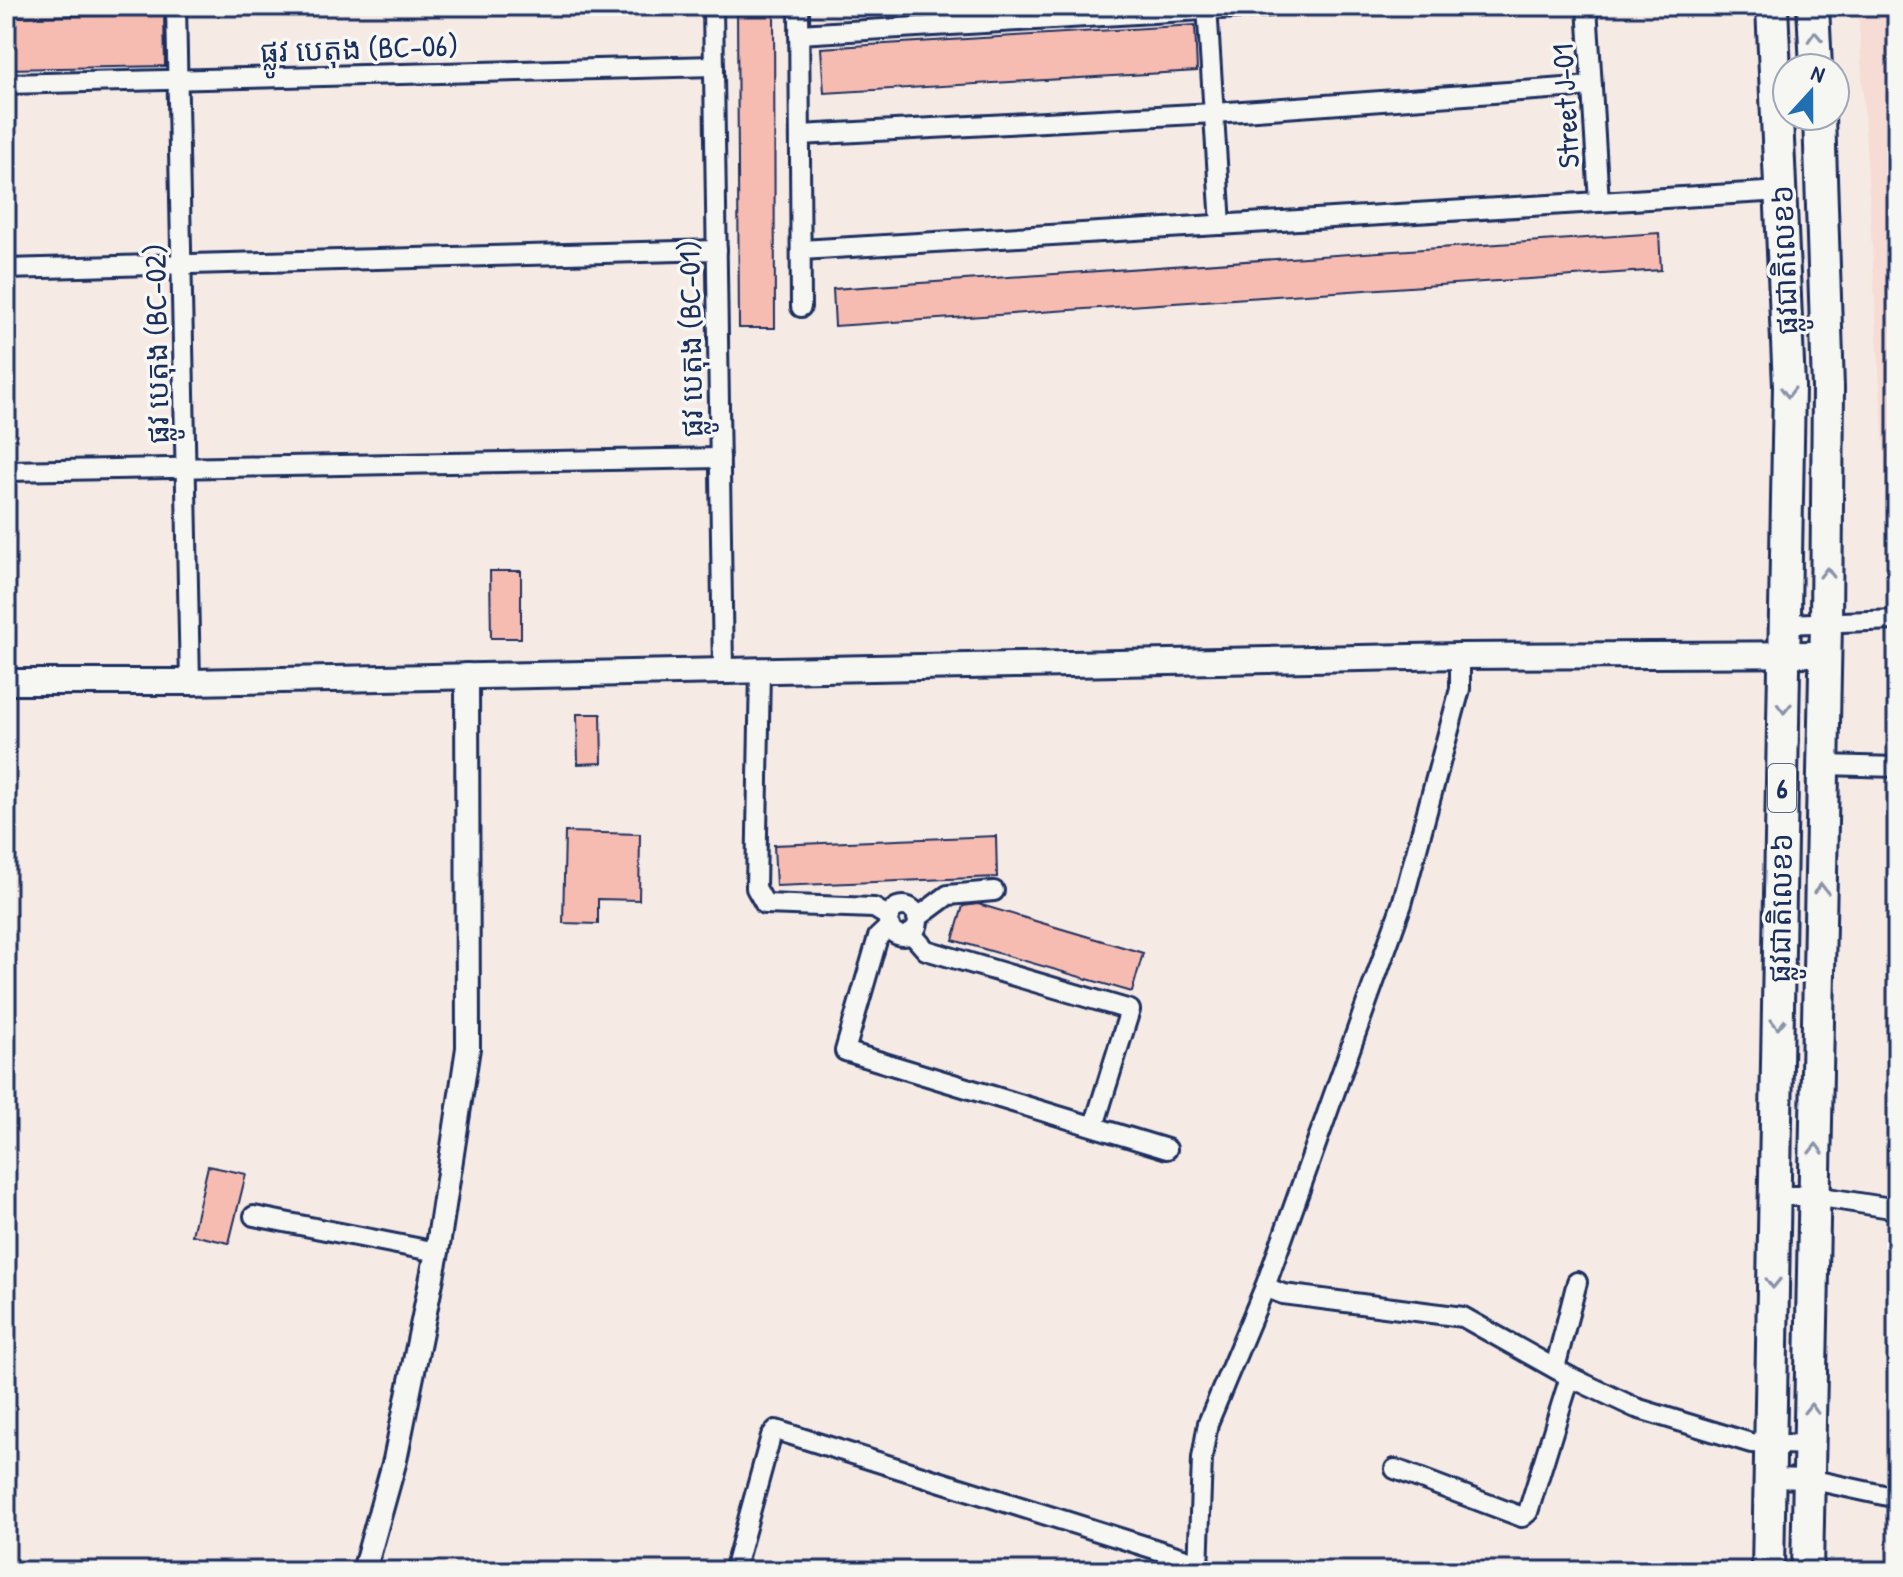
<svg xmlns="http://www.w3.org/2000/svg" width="1903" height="1577" viewBox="0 0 1903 1577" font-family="'Patrick Hand','Noto Sans Khmer',sans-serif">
  <rect width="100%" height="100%" fill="#f6eae5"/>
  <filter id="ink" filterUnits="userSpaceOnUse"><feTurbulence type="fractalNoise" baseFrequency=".0125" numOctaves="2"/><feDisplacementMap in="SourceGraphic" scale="16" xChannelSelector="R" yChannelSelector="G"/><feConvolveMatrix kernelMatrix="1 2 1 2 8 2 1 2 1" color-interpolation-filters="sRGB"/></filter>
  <g filter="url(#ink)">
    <!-- built -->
    <path fill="#f6dcd5" d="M1858,6h39v566h-4l-11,-151z"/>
    <!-- building -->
    <g fill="#f7bcb1" stroke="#1b2f5e" stroke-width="2">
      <path d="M737,6h37l1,322h-36z"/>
      <path d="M164,14l1,52 -159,3v-52z"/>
      <path d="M1195,25l2,46 -373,22 -3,-45z"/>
      <path d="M1659,233l2,37 -826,56 -2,-37z"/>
      <path d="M490,571h31v67h-30z"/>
      <path d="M577,714h24l1,49 -24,1z"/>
      <path d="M565,832l75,2 -1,66 -41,-1v25l-35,-1z"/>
      <path d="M996,836l1,41 -221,9 -2,-41z"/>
      <path d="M978,904l165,49 -11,39 -179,-52 10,-34z"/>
      <path d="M208,1166l38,8 -17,69 -37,-8z"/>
    </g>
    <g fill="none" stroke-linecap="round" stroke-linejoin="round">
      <!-- minor casing -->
      <g stroke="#1b2f5e" stroke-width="24">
        <g id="minor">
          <path d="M176,6l14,676"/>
          <path d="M713,6l10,665"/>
          <path d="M799,6l2,301"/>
          <path d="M1207,6l14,219"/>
          <path d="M1587,6l12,196"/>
          <path d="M799,34l471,-28"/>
          <path d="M6,84l708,-18"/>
          <path d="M800,135l414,-22 378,-27"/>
          <path d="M801,250l981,-59"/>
          <path d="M6,269l711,-19"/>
          <path d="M6,471l714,-13"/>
          <path d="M1785,624l112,-4"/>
          <path d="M760,670l-4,218 9,16 109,4 15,9"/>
          <path d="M1824,765l73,2"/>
          <circle cx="903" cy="921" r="15"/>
          <path d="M917,918l31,-23 46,-4"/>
          <path d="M890,926l-12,11 -33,114 322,98"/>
          <path d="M911,933l15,17 204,60 -36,116"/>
          <path d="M1775,1196h40l82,13"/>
          <path d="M254,1216l183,36"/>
          <path d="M1265,1287l18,7 180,23 107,60 66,31 115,35 59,2"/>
          <path d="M1555,1368l22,-86"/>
          <path d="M1395,1469l127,48 6,-5 42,-135"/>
          <path d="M1770,1478l39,1 88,19"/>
          <path d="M734,1571l37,-135 5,-6 423,133"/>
          <path d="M1198,1571l4,-113 6,-35 57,-136 137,-383 58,-215v-33"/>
        </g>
      </g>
      <!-- tertiary casing -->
      <g stroke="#1b2f5e" stroke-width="28">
        <path id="tertiary" d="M364,1571l31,-111 42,-208 31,-204 -1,-373"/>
      </g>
      <!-- secondary casing -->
      <g stroke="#1b2f5e" stroke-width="30">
        <path id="secondary" d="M6,682h184l1270,-26 365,-2"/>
      </g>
      <!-- trunk casing -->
      <g stroke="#1b2f5e" stroke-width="36">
        <g id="trunk">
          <path d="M1813,6l3,62"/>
          <path d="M1768,1571l21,-1185 -17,-380"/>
          <path d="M1807,1571l19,-948 2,-235 -9,-272"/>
        </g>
      </g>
      <!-- minor -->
      <use href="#minor" stroke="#f6f6f2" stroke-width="18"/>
      <!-- tertiary -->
      <use href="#tertiary" stroke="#f6f6f2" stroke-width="22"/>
      <!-- secondary -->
      <use href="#secondary" stroke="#f6f6f2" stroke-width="24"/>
      <!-- trunk -->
      <use href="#trunk" stroke="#f6f6f2" stroke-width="30"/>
    </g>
    <!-- one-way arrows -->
    <defs><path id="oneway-chevron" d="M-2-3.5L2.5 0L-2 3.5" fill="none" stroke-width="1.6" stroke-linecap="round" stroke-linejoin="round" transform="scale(2)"/></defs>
    <g stroke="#8892a8">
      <use href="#oneway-chevron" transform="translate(1815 37) rotate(-93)"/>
      <use href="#oneway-chevron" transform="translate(1788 392) rotate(90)"/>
      <use href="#oneway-chevron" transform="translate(1827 573) rotate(-90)"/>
      <use href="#oneway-chevron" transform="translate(1784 708) rotate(91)"/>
      <use href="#oneway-chevron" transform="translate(1821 889) rotate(-89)"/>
      <use href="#oneway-chevron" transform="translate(1778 1024) rotate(91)"/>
      <use href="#oneway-chevron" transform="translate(1816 1149) rotate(-89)"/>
      <use href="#oneway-chevron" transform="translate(1773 1283) rotate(91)"/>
      <use href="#oneway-chevron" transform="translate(1811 1409) rotate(-89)"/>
    </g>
  </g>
  <g text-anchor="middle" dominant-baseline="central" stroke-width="7" stroke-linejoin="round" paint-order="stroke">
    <!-- shield labels -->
    <rect fill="#f6f6f2" stroke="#5d6b8a" stroke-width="2" x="1768" y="764" width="28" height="48" rx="6"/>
    <g font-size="28" font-weight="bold" fill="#1b2f5e">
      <text x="1782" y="788">6</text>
    </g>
    <!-- street labels -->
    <g font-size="30" fill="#1b2f5e" stroke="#f6f6f2">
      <text transform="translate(359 48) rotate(-2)">ផ្លូវ បេតុង (BC-06)</text>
      <text transform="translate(1565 106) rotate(-93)">Street J-01</text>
      <text transform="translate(1784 260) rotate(-92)">ផ្លូវជាតិលេខ៦</text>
      <text transform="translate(690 339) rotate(-91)">ផ្លូវ បេតុង (BC-01)</text>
      <text transform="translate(156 344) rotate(-91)">ផ្លូវ បេតុង (BC-02)</text>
      <text transform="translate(1780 908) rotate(-89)">ផ្លូវជាតិលេខ៦</text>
    </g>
  </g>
  <!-- margin -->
  <rect width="1903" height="1577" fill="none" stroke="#f6f6f2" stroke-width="32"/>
  <rect x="16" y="16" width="1871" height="1545" fill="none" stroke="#1b2f5e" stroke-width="3" filter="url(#ink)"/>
  <!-- north arrow -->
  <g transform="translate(1811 92) rotate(21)"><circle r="38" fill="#f6f6f2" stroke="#9ea6b7" stroke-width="2"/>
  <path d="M0-6L14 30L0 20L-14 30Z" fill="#1f6fb2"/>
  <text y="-12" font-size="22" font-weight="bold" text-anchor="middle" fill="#1b2f5e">N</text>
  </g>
</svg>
